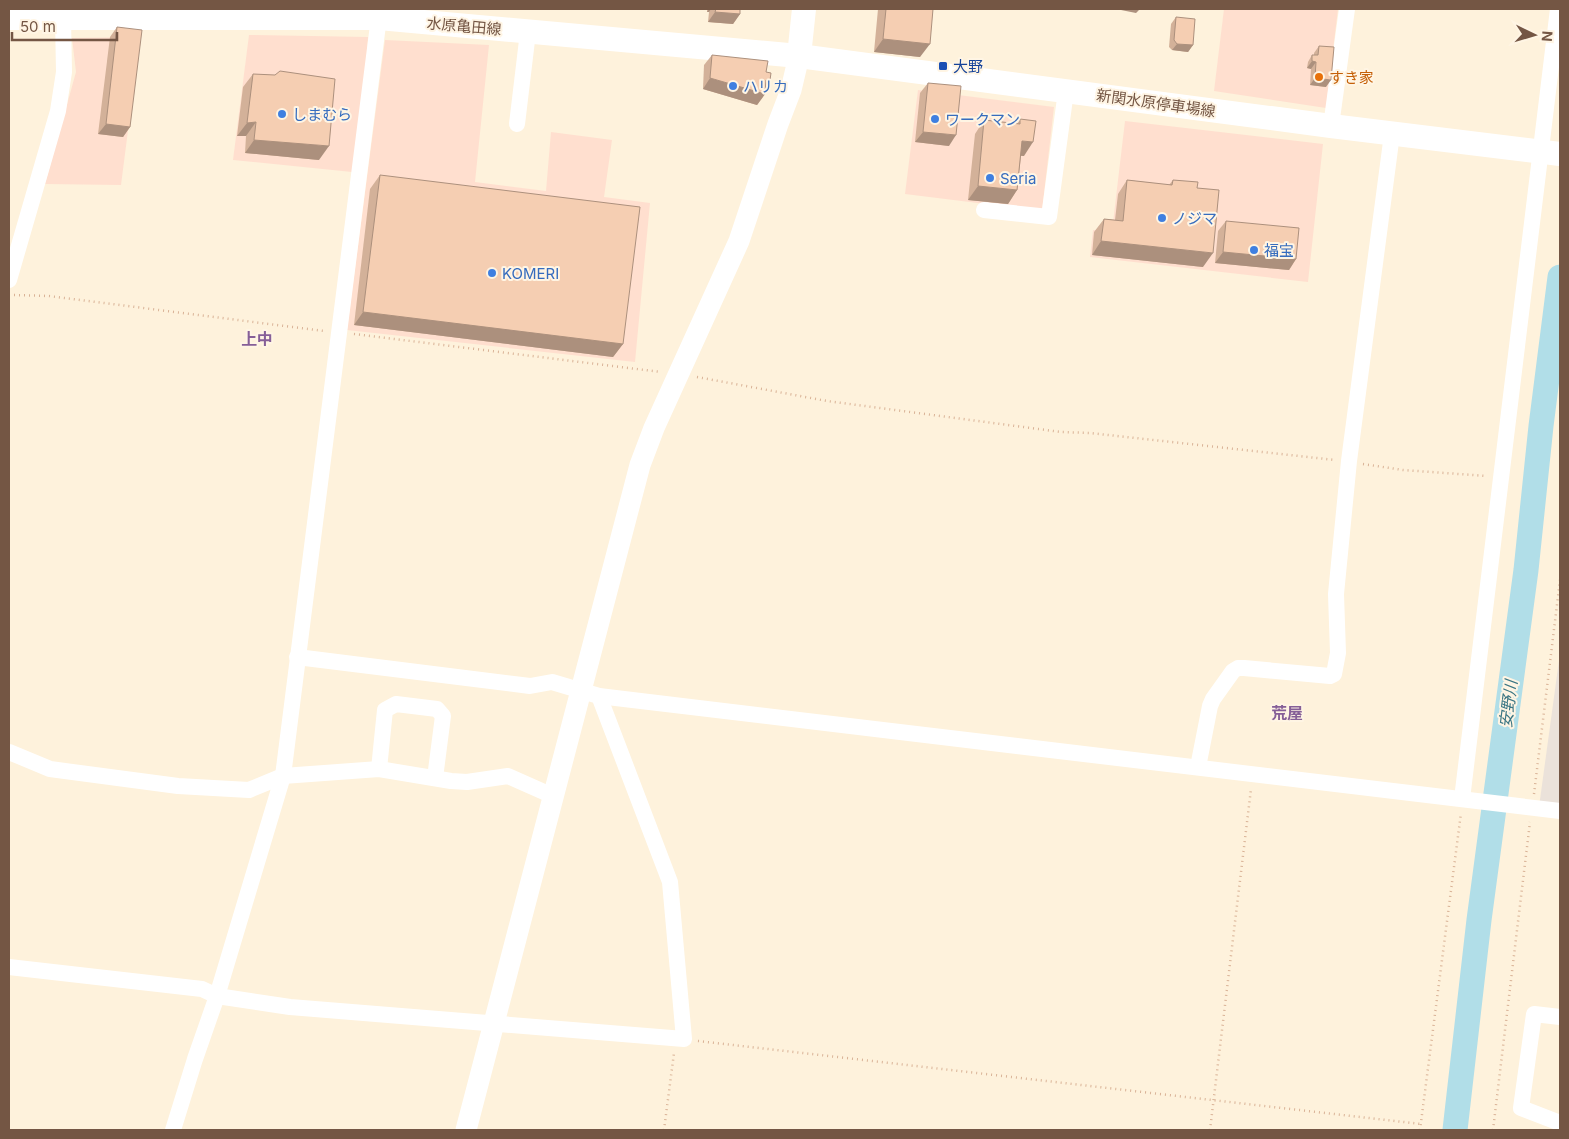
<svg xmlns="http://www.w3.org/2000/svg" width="1569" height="1139" viewBox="0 0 1569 1139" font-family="Inter,'Noto Sans JP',sans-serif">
  <rect width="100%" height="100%" fill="#fef2dc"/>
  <!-- commercial -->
  <g fill="#ffdfcf">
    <path d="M1224,9h114l-12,99 -112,-17z"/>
    <path d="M249,35l119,2 -2,32 -14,103 -119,-12z"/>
    <path d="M140,37l-19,148 -76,-1 31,-112 -4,-34z"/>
    <path d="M385,40l104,5 -14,137 71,9 5,-59 61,8 -8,57 46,6 -15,159 -288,-32z"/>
    <path d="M918,90l136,17 -12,104 -137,-17z"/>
    <path d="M1125,121l198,23 -15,138 -218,-25 3,-27 19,1z"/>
  </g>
  <!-- industrial -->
  <path fill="#ebe2da" d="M1560,653v156l-21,-2z"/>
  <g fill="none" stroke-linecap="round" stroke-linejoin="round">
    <!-- river -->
    <path stroke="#b1dee8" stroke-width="25" d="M1455,1130l24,-210 47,-350 15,-144 19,-149"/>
    <!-- path -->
    <g stroke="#d9b296" stroke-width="2.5" stroke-dasharray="1 4" stroke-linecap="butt">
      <path d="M14,295l35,1 275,35"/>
      <path d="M354,334l307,38"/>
      <path d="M697,377l130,24 234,31 29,1 245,27"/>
      <path d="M1363,464l40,6 84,6"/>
      <path d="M1534,794l26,-214"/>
      <path d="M698,1041l723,83"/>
      <path d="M664,1130l10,-77"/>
      <path d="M1210,1130l41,-341"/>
      <path d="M1420,1130l41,-317"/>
      <path d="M1493,1130l37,-308"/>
    </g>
    <!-- minor -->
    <g stroke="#fff" stroke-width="16">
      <path d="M517,124l11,-92"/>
      <path d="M1331,126l16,-117"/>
      <path d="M984,210l65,7 17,-126"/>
      <path d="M9,280l49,-169 6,-39 -1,-54"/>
      <path d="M297,657l233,29 22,-4 47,14 961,115"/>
      <path d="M9,752l41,17 128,17 71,4 34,-14 96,-7 72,12 16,1 41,-6 45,20"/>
      <path d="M1198,767l12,-61 3,-7 20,-28 5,-3h6l86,8 4,-2 4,-21 -2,-59 13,-133 43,-327"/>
      <path d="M379,769l6,-59 11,-6 41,5 6,7 -8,62"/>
      <path d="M1462,799l96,-790"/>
      <path d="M9,967l193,22 15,7 73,11 394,32 -14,-157 -71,-186"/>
      <path d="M1560,1017l-26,-3 -13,94 39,15"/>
      <path d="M173,1130l22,-71 22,-63 66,-220 97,-767"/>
    </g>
    <!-- tertiary -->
    <path stroke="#fff" stroke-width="21" d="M466,1130l174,-665 14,-37 85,-187 39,-117 13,-34 8,-34"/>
    <!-- secondary -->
    <g stroke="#fff" stroke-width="24">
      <path d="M9,18h370l420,38 532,70 229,28"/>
      <path d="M799,56l5,-47"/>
    </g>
  </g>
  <!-- wall -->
  <g fill="#d3b199">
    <path d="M707,9h33v5l-7,10 -25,-2 1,-10h-2z"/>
    <path d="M878,9h55l-13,48 -46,-5z"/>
    <path d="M1176,17l17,28 -5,7 -16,-2 -3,-3 2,-23z"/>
    <path d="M117,27l13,100 -7,10 -25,-3 12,-97z"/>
    <path d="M1319,46l7,41 -16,-2 1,-16 -4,-1 1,-6 4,-7h2v-2z"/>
    <path d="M712,55l54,17 -1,22 -8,11 -54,-16 1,-24z"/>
    <path d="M253,74l66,86 -74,-7 1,-17h-9l6,-49z"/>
    <path d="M928,83l21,63 -34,-4 5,-49z"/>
    <path d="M1020,119l4,37h-3l-4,34 -9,14 -40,-4 7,-66 9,-14 33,4z"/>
    <path d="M380,175l243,169 -10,13 -259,-32 16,-136z"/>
    <path d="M1127,180l42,5 4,-5 24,8 6,79 -111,-12 2,-23 10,-13 11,1 3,-26z"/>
    <path d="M1226,221l70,38 -7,11 -74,-7 3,-32z"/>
  </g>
  <!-- shaded-wall -->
  <g fill="#ac907d">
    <path d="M709,9h2l-2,3h-2z"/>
    <path d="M1122,9h25l-1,1h-7l-3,3 -15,-3z"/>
    <path d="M715,12l25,2 -7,10 -25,-2z"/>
    <path d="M883,39l47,5 -10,13 -46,-5z"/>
    <path d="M1177,44l16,1 -5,7 -16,-2z"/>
    <path d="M1312,61l4,1 -5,7 -4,-1z"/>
    <path d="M710,78l55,16 -8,11 -54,-16z"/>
    <path d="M1315,78l16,2 -5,7 -16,-2z"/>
    <path d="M766,80h4l-7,10z"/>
    <path d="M256,122l-10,14h-9l10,-13z"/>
    <path d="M106,124l24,3 -7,10 -25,-3z"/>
    <path d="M923,132l33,3 -7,11 -34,-4z"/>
    <path d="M254,140l75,6 -10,14 -74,-7z"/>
    <path d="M1022,141l11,1 -9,14 -11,-1z"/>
    <path d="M978,186l39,4 -9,14 -40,-4z"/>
    <path d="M1101,241l112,12 -10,14 -111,-12z"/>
    <path d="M1223,252l73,7 -7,11 -74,-7z"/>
    <path d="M363,312l260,32 -10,13 -259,-32z"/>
  </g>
  <!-- building -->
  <g fill="#f5ceb2" stroke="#ac907d">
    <path d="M716,9h24v5l-25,-2z"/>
    <path d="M886,9h47l-3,35 -47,-5z"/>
    <path d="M1176,17l19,2 -2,26 -16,-1 -3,-4z"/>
    <path d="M117,27l25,3 -12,97 -24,-3z"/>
    <path d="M1319,46l15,1 -3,33 -16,-2 1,-16 -4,-1v-6h6z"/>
    <path d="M712,55l56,6 -2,11 5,1 -1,7h-4l-1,14 -55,-16z"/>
    <path d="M280,71l55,8 -6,67 -75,-6 2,-18 -9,1 6,-49 22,1z"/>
    <path d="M928,83l33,3 -5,49 -33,-3z"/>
    <path d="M1020,119l16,2 -3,21 -11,-1 -5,49 -39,-4 6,-66 36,4z"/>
    <path d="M380,175l260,32 -17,137 -260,-32z"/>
    <path d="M1127,180l45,5 1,-5 25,2 -1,6 22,2 -6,63 -112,-12 3,-22 19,2z"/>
    <path d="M1226,221l73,7 -3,31 -73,-7z"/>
  </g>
  <!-- markers -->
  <rect fill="#1a4fb4" stroke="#fff5e4" stroke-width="2" x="938" y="61" width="10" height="10" rx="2.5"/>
  <circle fill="#e8710a" stroke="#fff5e4" stroke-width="2" cx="1319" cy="77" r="5"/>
  <g fill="#3f7fe0" stroke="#fff5e4" stroke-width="2">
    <circle cx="733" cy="86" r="5"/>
    <circle cx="282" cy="114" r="5"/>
    <circle cx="935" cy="119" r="5"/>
    <circle cx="990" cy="178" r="5"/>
    <circle cx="1162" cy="218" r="5"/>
    <circle cx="1254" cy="250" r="5"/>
    <circle cx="492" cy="273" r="5"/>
  </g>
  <g text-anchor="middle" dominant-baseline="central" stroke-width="4" stroke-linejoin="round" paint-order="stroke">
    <!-- street labels -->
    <g font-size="15" fill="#745644" stroke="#fff5e4">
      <text transform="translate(464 26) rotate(5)">水原亀田線</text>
      <text transform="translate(1156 103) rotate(8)">新関水原停車場線</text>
    </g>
    <!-- transit labels -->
    <g font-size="15" fill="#164399" stroke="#fff5e4" text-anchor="start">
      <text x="953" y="66">大野</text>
    </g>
    <!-- food labels -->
    <g font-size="15" fill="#c56008" stroke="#fff5e4" text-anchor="start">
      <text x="1329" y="77">すき家</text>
    </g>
    <!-- shop labels -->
    <g font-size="15" fill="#366cbe" stroke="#fff5e4" text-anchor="start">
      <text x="743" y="86">ハリカ</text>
      <text x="292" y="114">しまむら</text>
      <text x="945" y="119">ワークマン</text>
      <text x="1000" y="178">Seria</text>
      <text x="1172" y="218">ノジマ</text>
      <text x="1264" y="250">福宝</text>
      <text x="502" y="273">KOMERI</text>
    </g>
    <!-- neighbourhood labels -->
    <g font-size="16" font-weight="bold" fill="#865f98" stroke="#fff5e4">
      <text x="257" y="339">上中</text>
      <text x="1287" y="713">荒屋</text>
    </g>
    <!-- water labels -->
    <g font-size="16" font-style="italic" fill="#3a7583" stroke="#fff5e4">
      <text transform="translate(1508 704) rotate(-83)">安野川</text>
    </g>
  </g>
  <!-- border -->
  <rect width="1569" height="1139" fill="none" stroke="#745644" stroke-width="20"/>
  <!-- north arrow -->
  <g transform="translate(1534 35) rotate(95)" stroke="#fff5e4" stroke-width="4" paint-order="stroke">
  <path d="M0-4L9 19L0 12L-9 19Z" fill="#745644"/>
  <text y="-8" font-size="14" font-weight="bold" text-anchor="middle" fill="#745644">N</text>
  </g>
  <!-- scale -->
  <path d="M12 32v8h105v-8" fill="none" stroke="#745644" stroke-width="2.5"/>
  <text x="20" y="32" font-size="15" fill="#745644" stroke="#fff5e4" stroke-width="4" paint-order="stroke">50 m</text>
</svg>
